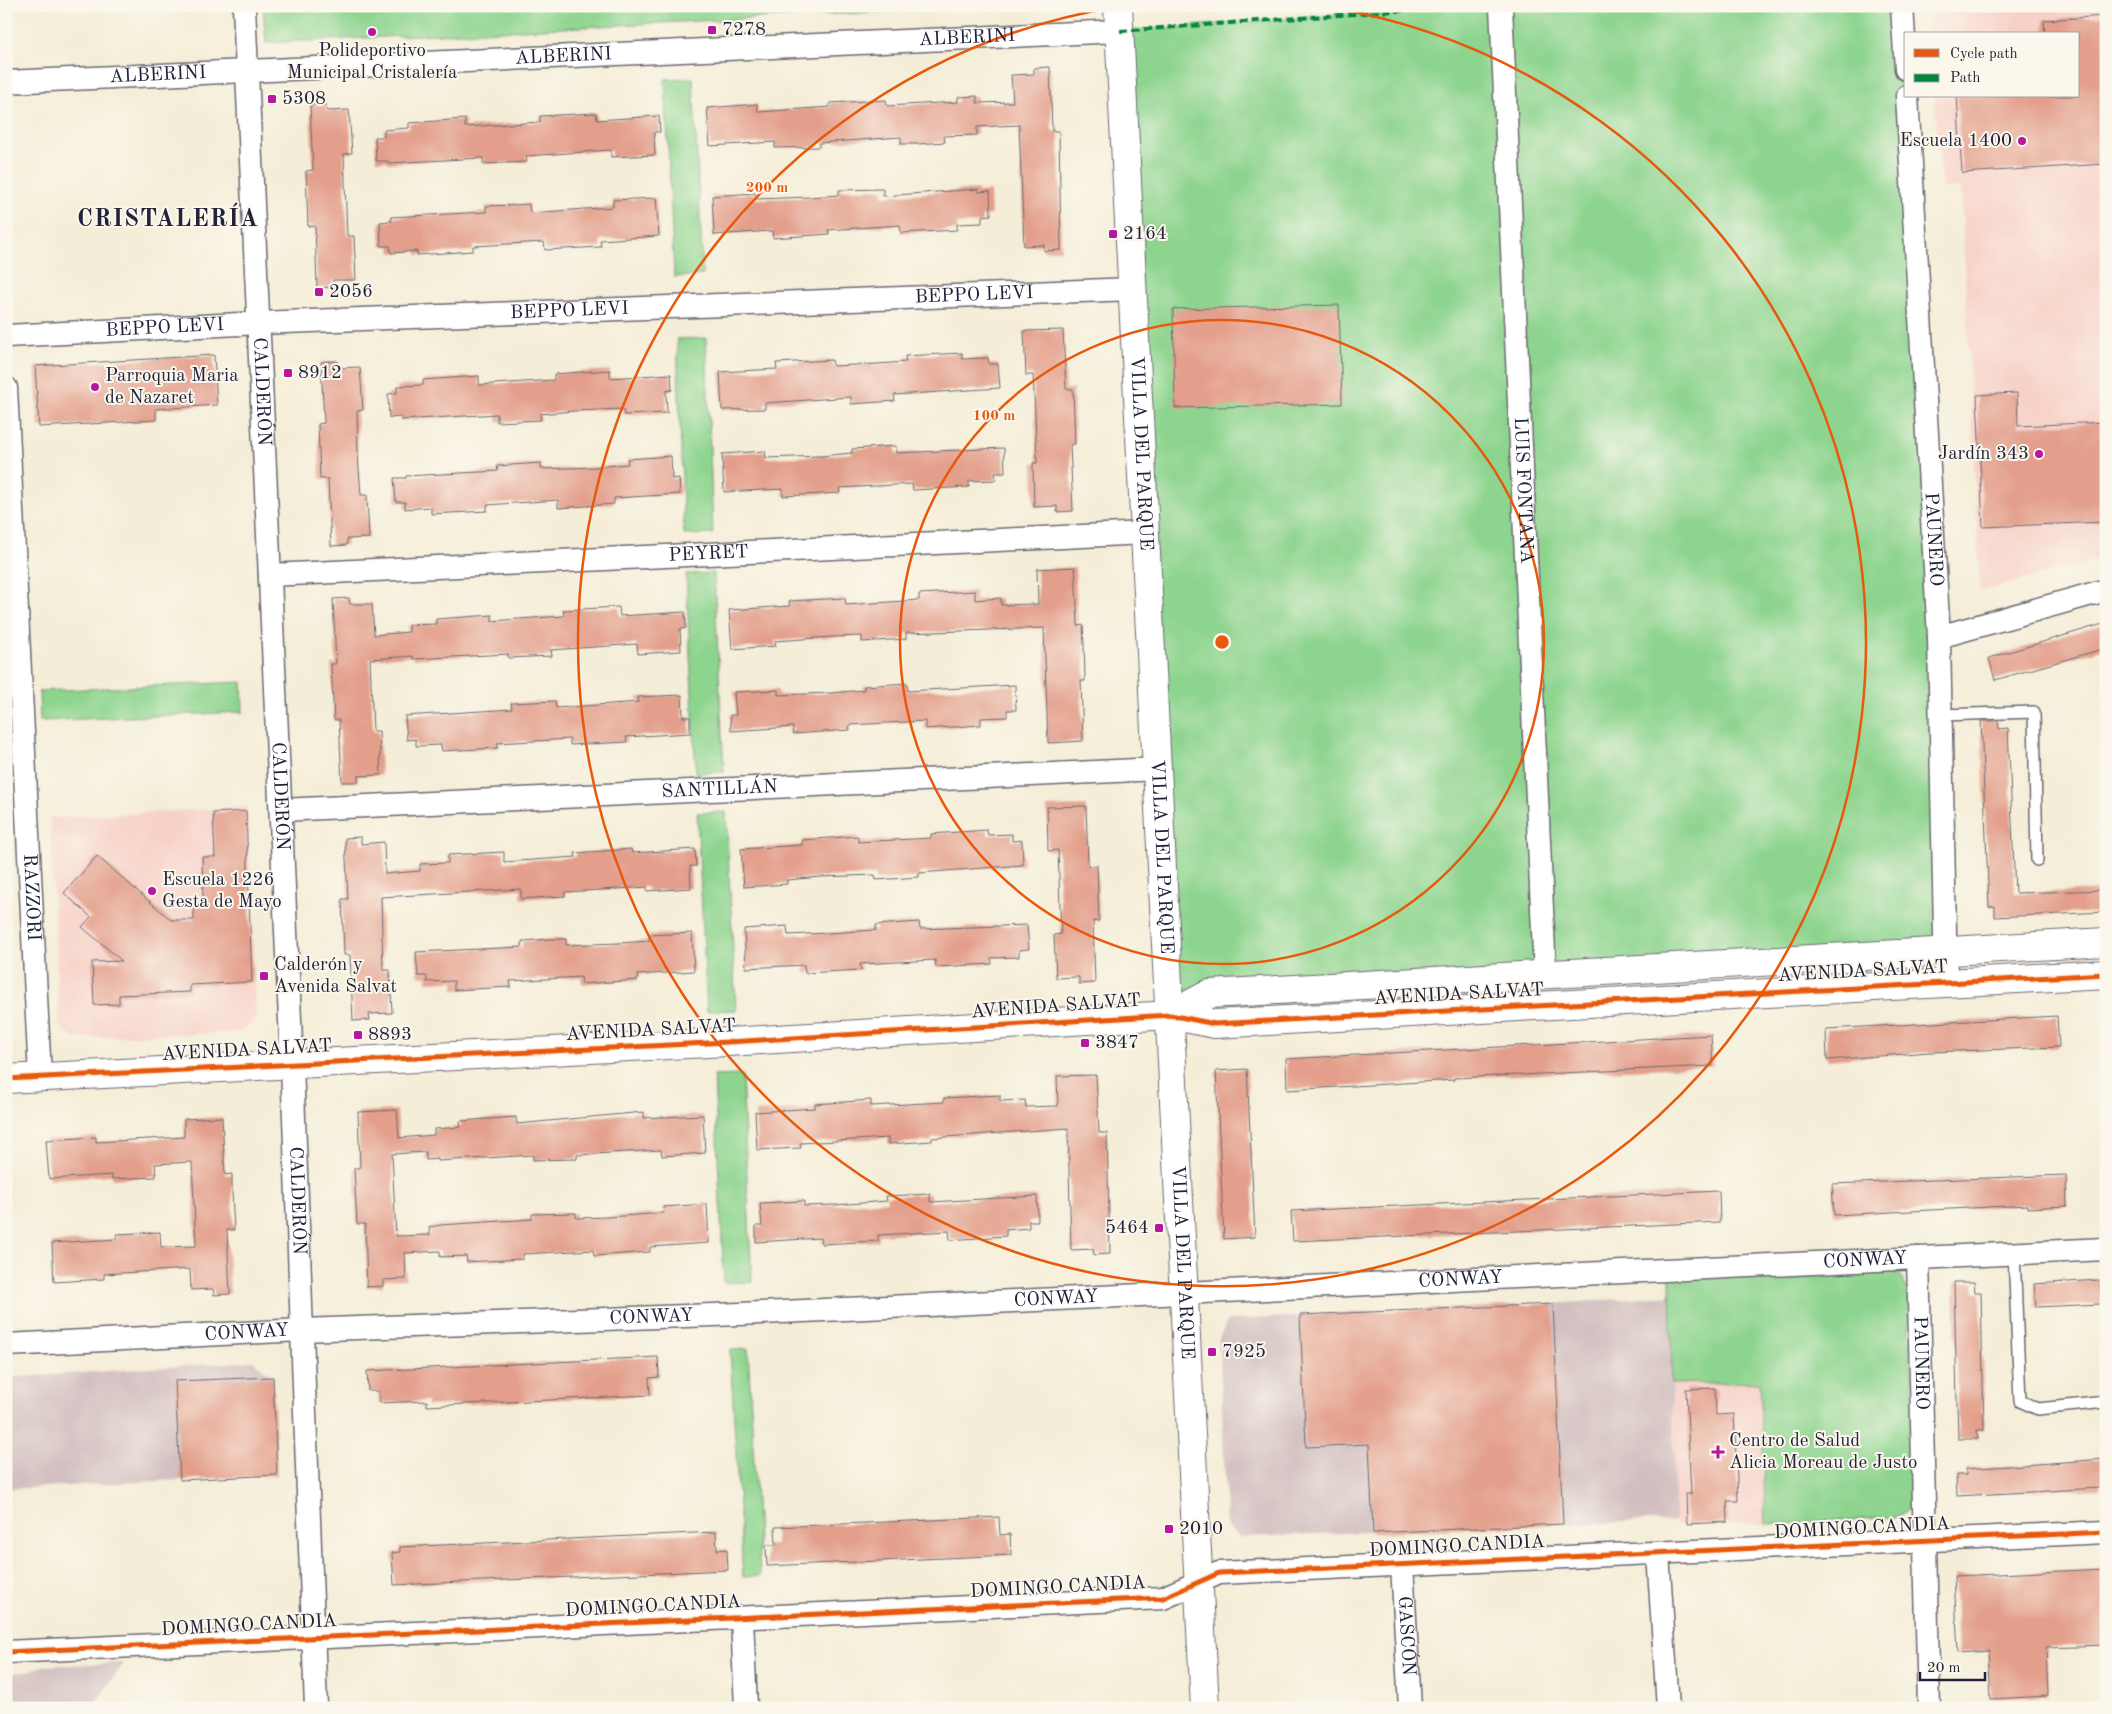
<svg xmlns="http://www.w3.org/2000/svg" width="2112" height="1714" viewBox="0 0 2112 1714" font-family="'Old Standard TT',serif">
  <rect width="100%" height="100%" fill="#fbf7ec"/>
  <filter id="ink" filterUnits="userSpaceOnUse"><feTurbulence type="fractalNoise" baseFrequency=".02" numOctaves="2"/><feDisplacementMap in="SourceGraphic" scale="10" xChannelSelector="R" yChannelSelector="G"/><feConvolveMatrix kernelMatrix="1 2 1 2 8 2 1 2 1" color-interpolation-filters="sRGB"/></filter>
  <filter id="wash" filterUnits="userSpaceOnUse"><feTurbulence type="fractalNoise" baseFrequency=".0096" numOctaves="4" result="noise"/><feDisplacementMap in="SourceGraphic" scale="20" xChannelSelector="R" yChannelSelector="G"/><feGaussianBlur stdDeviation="1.12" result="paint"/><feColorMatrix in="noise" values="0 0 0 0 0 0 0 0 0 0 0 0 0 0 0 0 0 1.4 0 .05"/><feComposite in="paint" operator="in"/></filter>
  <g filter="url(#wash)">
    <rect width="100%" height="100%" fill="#f4edd7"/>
    <!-- built -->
    <g fill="#f7d1c8">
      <path d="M1941,6h165v552l-126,33 -19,-404 -19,1 -8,-92h144v-62h-150l-1,-10z"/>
      <path d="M247,807l9,212 -17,13 -166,6 -14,-13 -9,-207z"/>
      <path d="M1760,1382l6,142 -91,1 -3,-141z"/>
    </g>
    <!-- industrial -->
    <g fill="#d2bfc0">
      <path d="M1670,1295l5,225 -435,17 -13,-10 -8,-189 9,-18 325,-16z"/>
      <path d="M253,1361l20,16 4,98 -271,14v-111z"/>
      <path d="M124,1663l-32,45h-86v-35l19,-1 17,-6z"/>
    </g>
    <!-- green -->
    <g fill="#8dd48e" stroke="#587b64">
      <path d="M263,6h731l-728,37z"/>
      <path d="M1464,6h438l42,945 -735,43 -39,21 -50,-984z"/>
      <path d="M693,78l10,197 -29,2 -9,-198z"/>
      <path d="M706,338l7,196 -29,1 -7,-196z"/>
      <path d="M714,573l10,199 -28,1 -10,-199z"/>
      <path d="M242,682l1,30 -203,9 -1,-30z"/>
      <path d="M726,812l10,198 -29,1 -10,-198z"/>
      <path d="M742,1075l10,207 -28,1 -10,-207z"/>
      <path d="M1888,1268l13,9 7,15 8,211 -19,14 -131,7 -6,-142 -88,2 -2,-107z"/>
      <path d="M748,1349l12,227 -17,1 -13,-227z"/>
    </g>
    <g id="blocks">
      <!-- building -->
      <g fill="#e39f8b">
        <path d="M2106,16v148l-144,9 -5,-77h121v-62h-33l-1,-14z"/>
        <path d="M1050,67l2,64h7l2,119 -17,1v-6l-20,1 -5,-121 -42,2v8l-33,1 1,6 -27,2h-17v-7l-82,6v4l-44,1v-6l-65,4 -3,-38 50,-4 1,8 72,-5v-4l56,-3 1,6 71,-4v-5l19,-1v7l36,-1 -2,-27 23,-1v-6z"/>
        <path d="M310,105h16l1,6 22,-1 3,43 -8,1 2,55 1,27h7l2,44h-23v7l-16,1 -2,-62h-7l-2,-55 7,-1z"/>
        <path d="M596,113l1,7 62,-4 1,16h-6l1,23 -44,2v-7l-85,6 1,6 -44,2v-6l-95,5v-2h-12l-1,-24h9v-7l25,-2v-5l56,-4v8l75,-5v-6z"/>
        <path d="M883,189v7l95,-7v3l12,-1 1,24 -9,1v7l-25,1v6l-56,3 -1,-8 -72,5 1,4 -56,4 -1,-7 -58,4 -2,-39 43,-3 1,6 54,-2 29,-2v-5z"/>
        <path d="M656,198l3,38 -59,4 1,7 -56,3 -1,-8 -71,4v5l-56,4v-4l-26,2 -1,-7h-9l-1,-24 12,-1 -1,-4 95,-5v-6l28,-1 15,-1 1,9 83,-6v-7z"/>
        <path d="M1339,305l3,99 -167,4 -2,-99z"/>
        <path d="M1063,330l3,59h7l2,55 -5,1 3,66 -16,1v-6l-23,1 -1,-44h4l-2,-49 -2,-39h-7l-2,-44z"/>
        <path d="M962,353v6l26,-1 1,6h9l2,24 -106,7 1,6 -44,3v-7l-86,6v6l-43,1 -2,-38 57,-3 -1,-6 56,-3 1,6 44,-2 29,-2 -1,-6z"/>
        <path d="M214,355l3,50 -61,4v11l-117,7 -4,-61z"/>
        <path d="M337,361l1,7 22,-1 3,43 -6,1 1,44 3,40h6l2,43 -22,1v6l-16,1 -3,-67h-8l-2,-55 6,-1 -3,-61z"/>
        <path d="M610,370v8l61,-4 1,16 -6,1 1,22 -43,2 -1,-6 -50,2 -33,3 1,6 -44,2v-8l-96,6v-3l-12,1 -1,-24 9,-1v-7l26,-1v-5l56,-4v9l75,-5v-6z"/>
        <path d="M2017,393l1,33 88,-4v100l-123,5 -6,-132z"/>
        <path d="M896,446v7l108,-5 1,25h-10l1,7 -27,1v6l-56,3 -1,-6 -73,4 1,5 -57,3v-7l-59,3 -2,-38 43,-3 1,7 55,-2 31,-3v-4z"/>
        <path d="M671,456l1,23 7,-1 1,16 -66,4v6l-56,4v-8l-71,5v6l-56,3v-7l-26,2v-7h-9l-2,-24h12v-2l92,-5 -1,-5 44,-3v6l55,-2 32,-3 -1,-5z"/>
        <path d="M1075,567l3,59 5,-1 1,19 1,37h-4l2,60 -35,2 -4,-115 -138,5v6l-44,3v-6l-31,1 -56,4 1,5 -44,3 -3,-39 61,-4 -1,-5 56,-3 1,7 73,-5v-6l56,-3v9l26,-2v7l37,-1 -1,-35z"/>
        <path d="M349,598l1,6h22l2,31 35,-3 -1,-7 28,-1v-5l56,-4v6l41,-3 31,-2 -1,-6 56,-3 1,9 65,-4 1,16 -6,1 1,22 -43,3 -1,-10 -86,6 1,6 -44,2v-4l-95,5v-3l-43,3 3,72h6l2,44 -23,1v6h-16l-3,-62h-5l-3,-56h5l-3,-65z"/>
        <path d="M2106,623v25l-111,32 -6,-22z"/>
        <path d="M907,683l1,8 107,-6 1,25h-9v7l-26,1v7l-56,4v-8l-76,4 1,5 -57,4v-7l-62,4 -1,-16h6l-2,-23 44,-2v5l53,-2 33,-3v-4z"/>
        <path d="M682,695l1,22h7v16l-64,4 1,5 -57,3v-6l-73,4 1,5 -56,3 -1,-6 -25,1v-7l-9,1 -2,-24 107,-7 -1,-6 44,-2 1,7 83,-6 -1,-5z"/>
        <path d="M1981,721h17l1,8 9,-1 7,165 91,-3v22l-111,5v-11l-6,1z"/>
        <path d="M1086,806l2,60 9,-1 2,56h-6l2,62 -16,1v-7l-23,1 -2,-43 7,-1 -3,-84 -10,1 -1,-44z"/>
        <path d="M246,811l6,171 -62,3v7l-71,3v9l-25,1 -2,-43 30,-1 -40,-34 9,-10 -27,-24 33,-37 74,64h23v-18h9l-1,-45h13l-2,-44z"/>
        <path d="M987,830l1,5 24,-1v7l10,-1 1,25 -104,8v4l-43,3 -1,-5 -54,2 -34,3v4l-43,3 -3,-38 61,-4v-5l56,-4v6l73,-4v-4z"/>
        <path d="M361,837v7l23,-2 1,32 35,-3v-7l28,-1v-8l56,-3v10l72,-5 -1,-4 56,-4 1,4 63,-4 1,17h-6l1,22 -44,3v-4l-30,2 -52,3v4l-44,3v-10l-140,8 2,73h7l2,43 -23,1 1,6 -17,1 -3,-66h-6l-2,-56h6l-3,-61z"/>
        <path d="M919,922l1,7 107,-4 2,24 -10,1v7l-28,1 1,6 -56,3 -1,-7 -75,4 1,6 -56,3 -1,-8 -58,3 -2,-39 43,-3 1,9 39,-2 49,-3v-5z"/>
        <path d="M692,933l2,38 -57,4 1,5 -56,4 -1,-7 -71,4 1,6 -57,3v-9l-27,1v-6h-9l-2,-24 106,-5v-6l29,-2h15v6l53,-2 30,-2v-6z"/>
        <path d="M2057,1016l2,31 -129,5 -103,8 -1,-31z"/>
        <path d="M1711,1035l2,31 -259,12v2l-167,10 -1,-31z"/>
        <path d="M1247,1069l8,168 -31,2 -8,-168z"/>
        <path d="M1096,1075l3,58h8l3,121 -16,1 -1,-6 -22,1 -3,-122 -136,10v3l-44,3v-6l-88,5 1,5 -44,2 -2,-38 60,-4v-4l56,-4v6l73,-4v-4l56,-3v6l25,-1 1,7 32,-1 -1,-30z"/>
        <path d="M397,1110l2,28 35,-3v-6l27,-2 -1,-6 56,-4 1,7 127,-12v6l59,-3 2,38 -43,3 -1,-6 -84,5v4l-44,1v-5l-95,6v-2l-12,1v-8l-34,2 4,82 34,-1 -1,-8 12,-2 91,-6v-5l44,-1v5l32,-1 56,-4 -1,-6 44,-3 2,39 -59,4v5l-56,4 -1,-6 -70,4v5l-56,3 -1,-6 -26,1v-6l-35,2 1,26 -23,1v6l-16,1 -2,-63h-8l-3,-56h6l-2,-56z"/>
        <path d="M222,1117l3,58 7,-1v19l2,37h-7l3,64 -16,1 -1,-6 -22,1 -1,-21 -86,5v5l-50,3 -2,-39 65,-4v-5l43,-2 1,15 35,-1 -4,-84 -37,2 1,13 -44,2v-4l-63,4 -3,-39 50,-3v5l88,-5v-18z"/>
        <path d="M2066,1175l1,31 -39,2v-3l-194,10 -2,-31z"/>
        <path d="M1719,1191l1,31 -427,19 -2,-30z"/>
        <path d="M930,1194v8l107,-6 1,25h-9v7l-23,2v6l-56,4 -1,-9 -71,4v6l-56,3 -1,-6 -65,4v-16h6l-2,-23 44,-2v5l32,-1 51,-4 -1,-5z"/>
        <path d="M2100,1280l1,24 -65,3 -2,-23z"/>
        <path d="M1954,1282h20l1,10h6l3,138h-7l1,9h-20z"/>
        <path d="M1553,1304l10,220 -190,9 -4,-89 -63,3 -6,-132z"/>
        <path d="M658,1357l1,20 -10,1 1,17 -223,11v-5l-48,2 -1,-12h-10l-1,-20z"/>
        <path d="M273,1377l4,98 -97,5 -5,-99z"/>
        <path d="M1715,1388l1,27 18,-1 4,87h-11l1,21 -41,2 -1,-30h5l-5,-105z"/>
        <path d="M2106,1459v23h-6v6l-143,8 -1,-21h10v-6z"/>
        <path d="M999,1517l1,18 10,-1 1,21 -244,11 -1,-21h10l-1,-18z"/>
        <path d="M716,1532l1,18 10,-1 1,21 -334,15 -2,-32 8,-1v-5z"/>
        <path d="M2106,1569v76l-60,2 2,49 -57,3 -3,-49 -30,2 -4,-76z"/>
      </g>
    </g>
  </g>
  <g filter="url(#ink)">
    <use href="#blocks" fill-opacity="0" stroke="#6c6972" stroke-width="1"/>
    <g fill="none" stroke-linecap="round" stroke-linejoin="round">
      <!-- service casing -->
      <g stroke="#6c6972" stroke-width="14">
        <g id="service">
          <path d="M1940,715l94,-3 3,148"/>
          <path d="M2014,1253l6,148 18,8 68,-7"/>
        </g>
      </g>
      <!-- minor casing -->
      <g stroke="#6c6972" stroke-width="25">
        <g id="minor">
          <path id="s1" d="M244,6l48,1058 24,644"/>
          <path id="s2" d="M1501,6l44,969"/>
          <path d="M1902,6l4,63"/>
          <path id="s3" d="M6,82l1114,-51"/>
          <path id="s4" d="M1907,96l32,541 7,346"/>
          <path id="s5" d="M6,336l253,-13 874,-34"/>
          <path id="s6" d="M6,388l34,689"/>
          <path id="s7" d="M270,575l875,-42"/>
          <path d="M1939,637l167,-47"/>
          <path id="s8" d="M281,810l877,-41"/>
          <path id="s9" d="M1918,1258l11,450"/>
          <path id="s10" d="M6,1345l295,-15 439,-16 1366,-65"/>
          <path d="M1658,1553l10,155"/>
          <path id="s11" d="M1402,1564l8,144"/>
          <path d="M742,1618l4,90"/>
          <path d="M6,1652l1157,-54 56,-25 887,-41"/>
        </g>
      </g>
      <!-- tertiary casing -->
      <g stroke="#6c6972" stroke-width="30">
        <g id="tertiary">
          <path id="s12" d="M1118,6l87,1702"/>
          <path d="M1170,1015l39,-21 897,-52"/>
          <path d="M6,1079l722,-37 442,-27 45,9 891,-50"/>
        </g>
      </g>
      <!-- service -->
      <use href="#service" stroke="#fff" stroke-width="11"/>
      <!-- minor -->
      <use href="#minor" stroke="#fff" stroke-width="22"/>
      <!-- tertiary -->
      <use href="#tertiary" stroke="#fff" stroke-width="28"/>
      <!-- quiet -->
      <path stroke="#00873e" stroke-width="4" stroke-dasharray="8 4" stroke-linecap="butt" d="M1120,31l344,-25"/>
      <!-- cycleway casing -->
      <g stroke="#fbf7ec" stroke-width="8">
        <g id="cycleway">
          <path d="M6,1079l722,-37 442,-27 45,9 891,-50"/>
          <path d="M6,1652l1157,-54 56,-25 887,-41"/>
        </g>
      </g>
      <!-- cycleway -->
      <use href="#cycleway" stroke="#e8590c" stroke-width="5"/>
    </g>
  </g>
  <!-- distance rings -->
  <g fill="none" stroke="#e8590c" stroke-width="2.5">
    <circle cx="1222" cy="642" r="322"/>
    <path d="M1328 7A644 644 0 1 1 1116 7"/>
  </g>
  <!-- markers -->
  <g fill="#b5179e" stroke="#fbf7ec" stroke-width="2">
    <rect x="707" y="25" width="10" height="10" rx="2.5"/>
    <circle cx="372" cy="32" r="5"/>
    <rect x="267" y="94" width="10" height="10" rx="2.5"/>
    <circle cx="2022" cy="141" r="5"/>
    <rect x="1108" y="229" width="10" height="10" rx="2.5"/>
    <rect x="314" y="287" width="10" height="10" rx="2.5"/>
    <rect x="283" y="368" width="10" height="10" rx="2.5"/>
    <circle cx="95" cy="387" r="5"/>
    <circle cx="2039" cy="454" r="5"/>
    <circle cx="152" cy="891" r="5"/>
    <rect x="259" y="971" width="10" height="10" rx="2.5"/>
    <rect x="353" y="1030" width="10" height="10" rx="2.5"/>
    <rect x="1080" y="1038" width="10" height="10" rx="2.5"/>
    <rect x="1154" y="1223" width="10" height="10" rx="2.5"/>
    <rect x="1207" y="1347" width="10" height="10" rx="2.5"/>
    <path d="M1715.5 1444.5h5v5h5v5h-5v5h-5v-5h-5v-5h5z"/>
    <rect x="1164" y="1524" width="10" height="10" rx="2.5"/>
  </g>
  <g text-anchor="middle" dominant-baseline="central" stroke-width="4" stroke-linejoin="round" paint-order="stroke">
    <!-- poi labels -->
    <g font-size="19" fill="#22223b" stroke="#fbf7ec" text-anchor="start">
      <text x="722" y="30">7278</text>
      <text x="372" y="51" text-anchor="middle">Polideportivo<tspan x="372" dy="22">Municipal Cristalería</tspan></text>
      <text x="282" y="99">5308</text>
      <text x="2012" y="141" text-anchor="end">Escuela 1400</text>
      <text x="1123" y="234">2164</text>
      <text x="329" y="292">2056</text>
      <text x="298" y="373">8912</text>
      <text x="105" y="376">Parroquia Maria<tspan x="105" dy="22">de Nazaret</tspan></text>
      <text x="2029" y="454" text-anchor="end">Jardín 343</text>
      <text x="162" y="880">Escuela 1226<tspan x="162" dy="22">Gesta de Mayo</tspan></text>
      <text x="274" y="965">Calderón y<tspan x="274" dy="22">Avenida Salvat</tspan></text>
      <text x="368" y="1035">8893</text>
      <text x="1095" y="1043">3847</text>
      <text x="1149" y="1228" text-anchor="end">5464</text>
      <text x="1222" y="1352">7925</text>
      <text x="1729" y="1441">Centro de Salud<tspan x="1729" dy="22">Alicia Moreau de Justo</tspan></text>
      <text x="1179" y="1529">2010</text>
    </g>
    <!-- street labels -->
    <g font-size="19" fill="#22223b" stroke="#fbf7ec">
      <text stroke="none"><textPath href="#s3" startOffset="962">ALBERINI</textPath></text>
      <text stroke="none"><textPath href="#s3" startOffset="558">ALBERINI</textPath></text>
      <text stroke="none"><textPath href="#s3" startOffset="152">ALBERINI</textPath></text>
      <text stroke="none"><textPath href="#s5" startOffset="969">BEPPO LEVI</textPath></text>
      <text stroke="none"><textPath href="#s5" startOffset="564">BEPPO LEVI</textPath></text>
      <text stroke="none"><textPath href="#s5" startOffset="159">BEPPO LEVI</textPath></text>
      <text stroke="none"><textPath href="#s1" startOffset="386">CALDERÓN</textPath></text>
      <text stroke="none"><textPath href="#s12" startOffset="448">VILLA DEL PARQUE</textPath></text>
      <text stroke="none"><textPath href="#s2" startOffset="485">LUIS FONTANA</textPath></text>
      <text stroke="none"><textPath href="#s4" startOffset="444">PAUNERO</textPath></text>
      <text stroke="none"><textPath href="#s7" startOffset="439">PEYRET</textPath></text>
      <text stroke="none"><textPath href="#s8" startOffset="439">SANTILLÁN</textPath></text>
      <text stroke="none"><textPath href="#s1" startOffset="791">CALDERÓN</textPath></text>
      <text stroke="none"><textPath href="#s12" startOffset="852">VILLA DEL PARQUE</textPath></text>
      <text stroke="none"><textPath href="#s6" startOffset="510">RAZZORI</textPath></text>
      <text transform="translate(1863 972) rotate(-3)">AVENIDA SALVAT</text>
      <text transform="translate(1459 995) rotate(-3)">AVENIDA SALVAT</text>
      <text transform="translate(1056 1007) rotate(-4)">AVENIDA SALVAT</text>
      <text transform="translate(651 1031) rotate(-3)">AVENIDA SALVAT</text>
      <text transform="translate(247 1051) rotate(-3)">AVENIDA SALVAT</text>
      <text stroke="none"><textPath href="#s1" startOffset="1196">CALDERÓN</textPath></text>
      <text stroke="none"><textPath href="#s12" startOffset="1258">VILLA DEL PARQUE</textPath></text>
      <text stroke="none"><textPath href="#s10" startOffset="1861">CONWAY</textPath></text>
      <text stroke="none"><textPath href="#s10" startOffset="1456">CONWAY</textPath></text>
      <text stroke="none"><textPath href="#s10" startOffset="1051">CONWAY</textPath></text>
      <text stroke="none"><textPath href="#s10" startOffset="646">CONWAY</textPath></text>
      <text stroke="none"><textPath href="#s10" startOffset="241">CONWAY</textPath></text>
      <text stroke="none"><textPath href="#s9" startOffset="105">PAUNERO</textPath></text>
      <text transform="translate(1862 1529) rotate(-3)">DOMINGO CANDIA</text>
      <text transform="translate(1457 1547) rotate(-3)">DOMINGO CANDIA</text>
      <text transform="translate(1058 1588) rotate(-3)">DOMINGO CANDIA</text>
      <text transform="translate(653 1607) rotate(-3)">DOMINGO CANDIA</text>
      <text transform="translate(249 1626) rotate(-3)">DOMINGO CANDIA</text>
      <text stroke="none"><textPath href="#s11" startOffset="72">GASCÓN</textPath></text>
    </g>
    <!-- district labels -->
    <g font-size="24" font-weight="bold" letter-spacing="1" fill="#22223b" stroke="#fbf7ec">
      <text x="168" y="220">CRISTALERÍA</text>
    </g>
  </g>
  <circle cx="1222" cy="642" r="8" fill="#e8590c" stroke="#fbf7ec" stroke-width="2.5"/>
  <g font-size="15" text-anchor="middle" font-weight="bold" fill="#e8590c" stroke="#fbf7ec" stroke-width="4" stroke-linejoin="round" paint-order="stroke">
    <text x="767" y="192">200 m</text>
    <text x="994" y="420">100 m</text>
  </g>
  <!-- margin -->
  <rect width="2112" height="1714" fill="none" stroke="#fbf7ec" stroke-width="25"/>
  <!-- legend -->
  <rect x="1904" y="32" width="175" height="65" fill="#fbf7ec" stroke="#a4a2a5"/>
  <rect x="1914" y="49" width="25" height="8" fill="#e8590c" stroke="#a4a2a5"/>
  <text x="1950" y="58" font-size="15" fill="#22223b">Cycle path</text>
  <rect x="1914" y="74" width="25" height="8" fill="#00873e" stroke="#a4a2a5"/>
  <text x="1950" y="82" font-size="15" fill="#22223b">Path</text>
  <!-- scale -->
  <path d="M1920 1672v8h65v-8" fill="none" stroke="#22223b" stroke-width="2.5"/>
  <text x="1927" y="1672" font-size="15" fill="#22223b" stroke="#fbf7ec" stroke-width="4" paint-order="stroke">20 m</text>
</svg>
